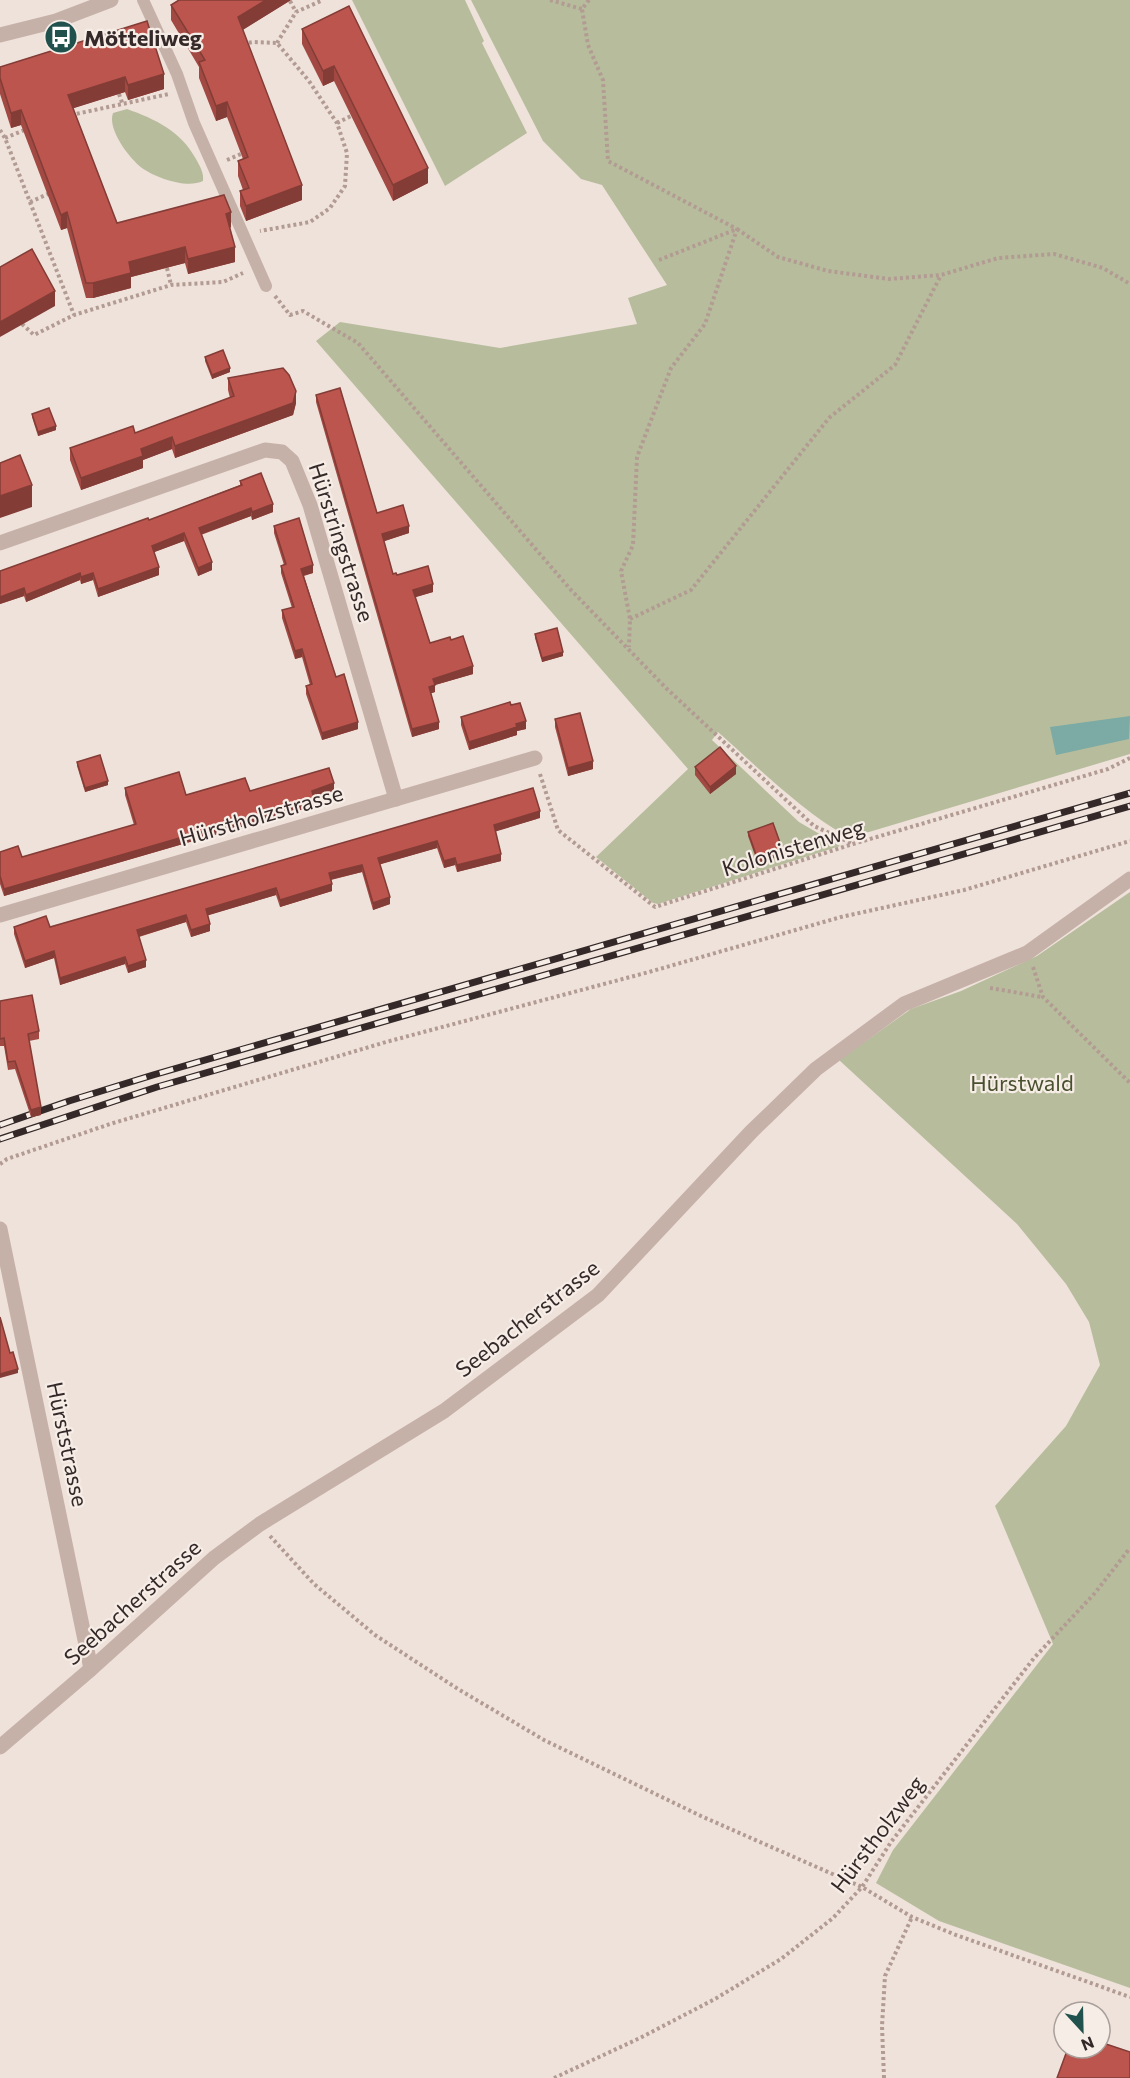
<svg xmlns="http://www.w3.org/2000/svg" width="1130" height="2078" viewBox="0 0 1130 2078" font-family="Commissioner,sans-serif">
  <rect width="100%" height="100%" fill="#efe2db"/>
  <!-- green -->
  <g fill="#b7bd9c">
    <path d="M352,0h113l19,41 -2,2 45,90 -82,53z"/>
    <path d="M471,0h659v754l-261,78c-6,1 -13,3 -19,3 -26,-3 -108,-82 -132,-103l-6,8 87,82 41,24 -182,58 -5,-1 -57,-46 92,-88 -372,-428 24,-19 160,26 137,-24 -9,-26 39,-13 -65,-100 -21,-6 -38,-38z"/>
    <path d="M127,109c28,10 54,22 69,50 4,8 8,13 7,22 -16,8 -47,-3 -61,-13 -13,-10 -35,-39 -29,-55z"/>
    <path d="M1130,892v1096l-191,-67 -63,-38 17,-33 160,-206 -58,-138 71,-80 34,-61 -11,-43 -23,-38 -49,-60 -178,-164 72,-51 50,-18 76,-35z"/>
  </g>
  <!-- water -->
  <path fill="#7caaa4" d="M1130,716l-1,23 -73,16 -6,-28z"/>
  <g fill="none" stroke-linecap="round" stroke-linejoin="round">
    <!-- path -->
    <g stroke="#b29b92" stroke-width="4" stroke-dasharray="3 3" stroke-linecap="butt">
      <path d="M550,0l32,9"/>
      <path d="M589,0l-7,9 6,36 15,35 5,81 129,68 -32,95 -34,44 -34,89 -4,88 -12,26 9,48 -1,28"/>
      <path d="M290,1l6,11"/>
      <path d="M277,43l19,-31 27,-12"/>
      <path d="M243,44l10,-2 24,1 32,38 28,42 10,30 -2,33 -15,22 -20,14 -50,9"/>
      <path d="M119,94l4,11"/>
      <path d="M71,115l98,-21"/>
      <path d="M337,123l14,-7"/>
      <path d="M0,130l5,8 69,177"/>
      <path d="M5,138l22,-9"/>
      <path d="M227,160l14,-6"/>
      <path d="M30,202l18,-8"/>
      <path d="M659,260l78,-31 41,28 50,14 61,8 52,-4 57,-17 56,-4 49,14 27,16"/>
      <path d="M167,268l4,17"/>
      <path d="M275,296l15,19 13,-4 55,32 213,247 95,98 148,138 39,18"/>
      <path d="M22,324l12,11 40,-20 97,-30 52,-3 20,-9"/>
      <path d="M630,619l61,-29 138,-172 66,-53 46,-90"/>
      <path d="M540,774l18,56 97,77 198,-63 255,-75 22,-11"/>
      <path d="M1033,967l10,30 87,86"/>
      <path d="M990,988l52,9"/>
      <path d="M0,1164l7,-5 103,-35 276,-82 263,-70 192,-55 123,-27 166,-49"/>
      <path d="M270,1536l44,48 61,51 83,54 86,51 157,76 161,71 50,30 44,18 174,62"/>
      <path d="M554,2078l86,-40 75,-39 66,-40 52,-41 29,-31 29,-45 143,-184 61,-65 35,-45"/>
      <path d="M884,2078l-2,-52 3,-50 27,-59"/>
    </g>
    <!-- service -->
    <path stroke="#c6b1a8" stroke-width="12" d="M143,0l34,74 17,49 72,163"/>
    <!-- minor -->
    <g stroke="#c6b1a8" stroke-width="15">
      <path d="M0,543l265,-93 17,2 10,9 18,44 86,294"/>
      <path d="M0,915l535,-157"/>
      <path d="M0,1229l91,440"/>
    </g>
    <!-- tertiary -->
    <g stroke="#c6b1a8" stroke-width="15">
      <path d="M0,35l56,-14 55,-21"/>
      <path d="M0,1747l91,-78 123,-111 46,-34 184,-113 154,-116 153,-163 65,-63 88,-65 123,-51 103,-74"/>
    </g>
    <!-- rail casing -->
    <g stroke="#342928" stroke-width="7">
      <g id="rail">
        <path d="M0,1125l69,-24 84,-26 977,-282"/>
        <path d="M0,1139l157,-52 973,-281"/>
      </g>
    </g>
    <!-- rail -->
    <use href="#rail" stroke="#f7ede7" stroke-width="4.5" stroke-dasharray="14" stroke-linecap="butt"/>
  </g>
  <!-- wall -->
  <g fill="#a14942">
    <path d="M179,0h112l-49,30 60,170 -56,21 -6,-15v-15l3,-1 -5,-14v-15l5,-2 -16,-42 -11,4 -17,-43v-11l-28,-47v-15z"/>
    <path d="M349,6l79,177 -35,18 -59,-120 -11,5 -21,-42v-15z"/>
    <path d="M147,21l17,68 -36,11 -3,-8 -52,16 44,115 114,4 -1,1 5,34 -47,12 -3,-11 -54,14v11l-38,10h-7l-19,-70 -6,2 -40,-105 -10,3 -11,-34v-27z"/>
    <path d="M205,357l25,15 -18,7 -7,-18z"/>
    <path d="M228,378l68,25 -3,12 -118,43 -3,-9 -29,11v8l-62,22 -11,-30v-12l65,-15 95,-35 -2,-8z"/>
    <path d="M316,395l61,118 32,20 -25,8 9,33 40,18 -18,5 15,46 21,-3 22,34 -38,11v7l-4,1 8,36 -27,8 -96,-335z"/>
    <path d="M32,414l24,16 -18,6 -6,-19z"/>
    <path d="M240,481l33,31 -21,8 -1,-4 -50,19 11,35 -14,6 -14,-35 -30,11 5,23 -61,22 -5,-17 -12,4 -1,-4 -54,22 -2,-6 -24,8v-33l149,-51 91,-35z"/>
    <path d="M274,526l39,47 -9,3 32,101 22,52 -36,11 -16,-46v-8l4,-1 -8,-28 -7,2 -13,-41v-8l10,-2 -11,-35v-7l3,-1 -10,-32z"/>
    <path d="M535,634l28,22 -21,6 -7,-24z"/>
    <path d="M511,705l15,24 -9,2v4l-48,15 -8,-25v-8z"/>
    <path d="M555,719l38,50 -25,7 -13,-49z"/>
    <path d="M77,762l31,23 -23,7 -8,-26z"/>
    <path d="M695,767l41,7 -26,20 -15,-19z"/>
    <path d="M125,788l61,7 64,-4h84l-20,7v8l-310,90 -4,-12v-32l22,5 112,-32 -9,-30z"/>
    <path d="M540,818l-45,13 6,30 -44,11 -2,-7 -11,3 -7,-20 -57,16 10,40 -17,6 -11,-38 -31,8 1,11 -52,16 -4,-12 -68,20 2,16 -19,6 -5,-15 -47,15 7,30 -18,6 -3,-9 -65,21 -6,-27 -29,10 -11,-34v-7h36z"/>
    <path d="M748,832l35,23 -25,9 -10,-28z"/>
    <path d="M0,1001l39,30v8l-10,2 12,74 -10,2 -16,-48 -7,1 -4,-24h-4z"/>
  </g>
  <!-- shaded-wall -->
  <g fill="#833c36">
    <path d="M266,0h25l-53,33v-16z"/>
    <path d="M334,66v15l-11,5v-15z"/>
    <path d="M164,74v15l-36,11v-15z"/>
    <path d="M125,77v15l-57,18v-15z"/>
    <path d="M227,102v15l-11,4v-15z"/>
    <path d="M21,110v15l-10,3v-15z"/>
    <path d="M428,168v15l-35,18v-16z"/>
    <path d="M302,185v15l-56,21v-15z"/>
    <path d="M67,212v16l-6,2v-15z"/>
    <path d="M231,212v15l-5,2v-15z"/>
    <path d="M185,247v16l-54,14v11l-38,10v-15l36,-21z"/>
    <path d="M235,247v15l-47,12v-15z"/>
    <path d="M55,291v15l-55,31v-15z"/>
    <path d="M230,368v4l-18,7v-4z"/>
    <path d="M296,391v12l-3,12 -118,43v-12z"/>
    <path d="M56,426v4l-18,6v-4z"/>
    <path d="M172,437v12l-29,11v8l-62,22v-12l60,-29z"/>
    <path d="M32,485v22l-32,11v-22z"/>
    <path d="M273,504v8l-21,8v-8z"/>
    <path d="M251,508v8l-52,19v-7z"/>
    <path d="M409,526v7l-27,9v-8z"/>
    <path d="M184,533v8l-32,12v-7z"/>
    <path d="M212,562v8l-14,6v-8z"/>
    <path d="M313,565v8l-12,3v-7z"/>
    <path d="M159,567v8l-61,22v-8z"/>
    <path d="M80,573v7l-54,22v-7z"/>
    <path d="M93,573v7l-12,4v-7z"/>
    <path d="M433,584v8l-20,6v-8z"/>
    <path d="M24,588v8l-24,8v-7z"/>
    <path d="M302,649v8l-7,2v-8z"/>
    <path d="M563,652v4l-21,6v-4z"/>
    <path d="M473,666v8l-38,11v7l-6,2v-7l4,-8z"/>
    <path d="M526,721v8l-9,2v4l-48,15v-8l47,-18z"/>
    <path d="M358,722v7l-36,11v-7z"/>
    <path d="M439,722v7l-27,8v-8z"/>
    <path d="M593,761v8l-25,7v-8z"/>
    <path d="M736,766v8l-26,20v-7z"/>
    <path d="M108,781v4l-23,7v-4z"/>
    <path d="M334,783v8l-22,8v-8z"/>
    <path d="M314,799v7l-310,90v-7z"/>
    <path d="M540,811v7l-46,14v-7z"/>
    <path d="M437,841v7l-59,17v-7z"/>
    <path d="M783,851v4l-25,9v-4z"/>
    <path d="M501,854v7l-44,11v-7z"/>
    <path d="M455,858v7l-11,3v-7z"/>
    <path d="M362,865v7l-33,8v-7z"/>
    <path d="M332,884v7l-52,16v-7z"/>
    <path d="M276,888v7l-70,21v-7z"/>
    <path d="M390,897v7l-17,6v-7z"/>
    <path d="M186,915v7l-49,15v-7z"/>
    <path d="M210,924v7l-19,6v-7z"/>
    <path d="M54,951v7l-29,10v-7z"/>
    <path d="M125,957v7l-65,21v-7z"/>
    <path d="M146,960v7l-18,6v-7z"/>
    <path d="M41,1107v8l-10,2v-7z"/>
    <path d="M18,1369v4l-18,5v-4z"/>
  </g>
  <!-- building -->
  <g fill="#bb554d" stroke="#833c36" stroke-width="1.5">
    <path d="M179,0h87l-28,17 64,168 -56,21 -6,-15 9,-3 -11,-27 10,-4 -21,-55 -11,4 -17,-44 6,-2 -34,-55z"/>
    <path d="M349,6l79,162 -35,17 -59,-119 -11,5 -21,-42z"/>
    <path d="M147,21l17,53 -36,11 -3,-8 -57,18 49,128 107,-28 7,17 -5,2 9,33 -47,12 -3,-12 -56,15 2,11 -38,10h-7l-19,-71 -6,3 -40,-105 -10,3 -11,-35v-11z"/>
    <path d="M32,249l23,42 -55,31v-55z"/>
    <path d="M223,350l7,18 -18,7 -7,-18z"/>
    <path d="M283,368l6,7 7,16 -3,12 -118,43 -3,-9 -31,12 2,7 -62,22 -11,-30 63,-22 2,7 99,-37 -6,-18z"/>
    <path d="M340,388l37,125 26,-8 6,21 -27,8 11,40 3,-1 1,2 31,-9 5,18 -20,6 17,53 20,-6 1,3 12,-4 10,30 -40,13 2,6 -6,2 10,35 -27,7 -96,-334z"/>
    <path d="M49,408l7,18 -18,6 -6,-18z"/>
    <path d="M20,455l12,30 -32,11v-33z"/>
    <path d="M261,473l12,31 -21,8 -1,-4 -52,20 13,34 -14,6 -14,-35 -32,13 7,21 -61,22 -5,-16 -12,4 -1,-4 -54,22 -2,-7 -24,9v-26l148,-53 1,2 93,-35 -2,-4z"/>
    <path d="M299,518l14,47 -12,4 35,108 8,-3 14,48 -36,11 -16,-47 6,-2 -10,-35 -7,2 -13,-41 12,-3 -13,-41 5,-2 -12,-38z"/>
    <path d="M557,628l6,24 -21,6 -7,-24z"/>
    <path d="M510,702l1,3 9,-2 6,18 -10,3 1,3 -48,15 -8,-25z"/>
    <path d="M580,713l13,48 -25,7 -13,-49z"/>
    <path d="M720,747l16,19 -26,21 -15,-20z"/>
    <path d="M100,755l8,26 -23,7 -8,-26z"/>
    <path d="M329,768l5,15 -22,8 2,8 -310,90 -4,-13v-24l18,-6 4,11 114,-33 -11,-36 54,-16 7,23 59,-17 5,13z"/>
    <path d="M533,788l7,23 -46,14 7,29 -44,11 -2,-7 -11,3 -7,-20 -59,17 12,39 -17,6 -11,-38 -33,8 3,11 -52,16 -4,-12 -70,21 4,15 -19,6 -5,-15 -49,15 9,30 -18,6 -3,-9 -65,21 -6,-27 -29,10 -11,-34 32,-11 4,11z"/>
    <path d="M773,823l10,28 -25,9 -10,-28z"/>
    <path d="M32,995l7,36 -11,3 13,73 -10,3 -16,-49 -7,1 -4,-24 -4,1v-38z"/>
    <path d="M0,1317l10,36 3,-1 5,17 -18,5z"/>
    <path d="M1100,2042l30,10v26h-73l11,-30h32z"/>
  </g>
  <!-- icons -->
  <defs>
    <g id="bus-disc" transform="scale(1.725)"><circle r="9.5" fill="#21514c" stroke="#f7ede7"/><path d="M-5-6H5V4H4V6H2V4H-2V6H-4V4H-5ZM-3.5-4V0h7V-4ZM-3.5 1.2v1.5H-2V1.2ZM2 1.2v1.5H3.5V1.2Z" fill="#fff"/></g>
  </defs>
  <g fill-rule="evenodd">
    <use href="#bus-disc" x="61" y="37"/>
  </g>
  <g text-anchor="middle" dominant-baseline="central" stroke-width="4.5" stroke-linejoin="round" paint-order="stroke">
    <!-- poi labels -->
    <g font-size="22" font-weight="bold" fill="#342928" stroke="#f7ede7" text-anchor="start">
      <text x="84" y="37">Mötteliweg</text>
    </g>
    <!-- street labels -->
    <g font-size="22" fill="#342928" stroke="#f7ede7">
      <text transform="translate(342 542) rotate(72)">Hürstringstrasse</text>
      <text transform="translate(261 815) rotate(-16)">Hürstholzstrasse</text>
      <text transform="translate(793 847) rotate(-17)">Kolonistenweg</text>
      <text transform="translate(527 1318) rotate(-38)">Seebacherstrasse</text>
      <text transform="translate(68 1444) rotate(78)">Hürststrasse</text>
      <text transform="translate(132 1602) rotate(-42)">Seebacherstrasse</text>
      <text transform="translate(877 1834) rotate(-53)">Hürstholzweg</text>
    </g>
    <!-- park labels -->
    <g font-size="22" fill="#49502d" stroke="#f7ede7">
      <text x="1022" y="1082">Hürstwald</text>
    </g>
  </g>
  <!-- north arrow -->
  <g transform="translate(1082 2030) rotate(158)"><circle r="28" fill="#f7ede7" stroke="#a99f9b" stroke-width="1.5"/>
  <path d="M0-4.5L10 22L0 15L-10 22Z" fill="#21514c"/>
  <text y="-9" font-size="16" font-weight="bold" text-anchor="middle" fill="#342928">N</text>
  </g>
</svg>
